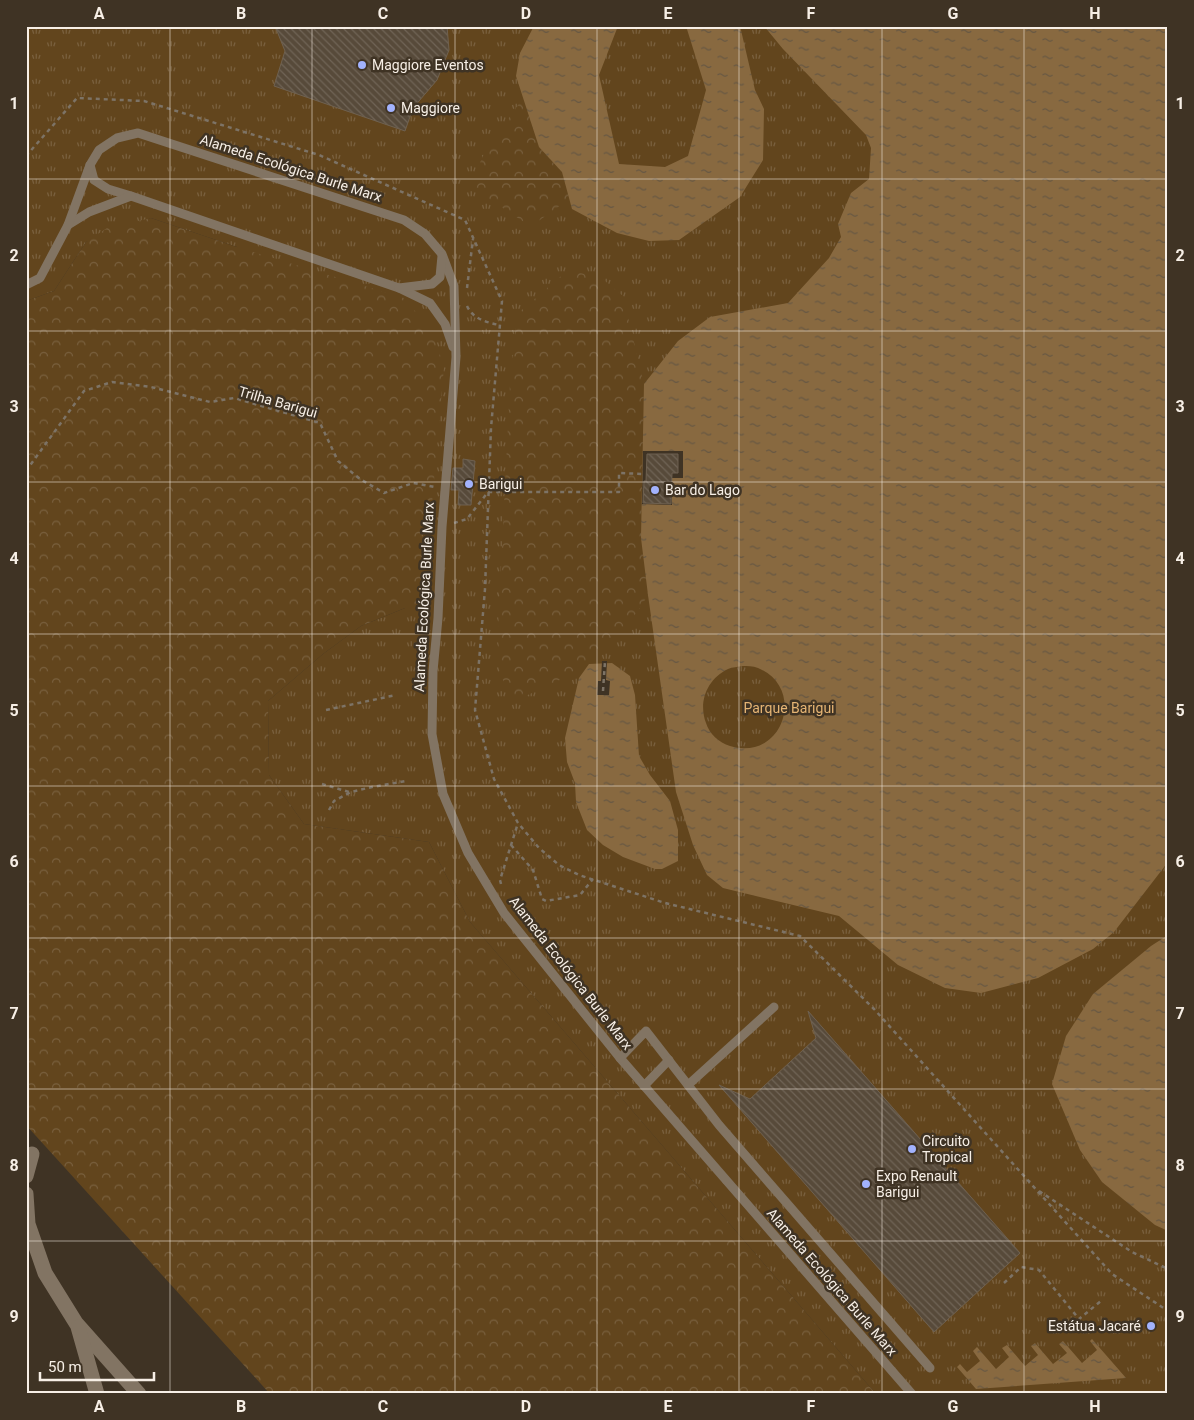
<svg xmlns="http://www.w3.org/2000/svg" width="1194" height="1420" viewBox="0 0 1194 1420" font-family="Roboto,sans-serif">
  <defs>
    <pattern id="grass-tufts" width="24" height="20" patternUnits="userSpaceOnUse" patternTransform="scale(1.25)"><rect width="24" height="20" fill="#62451d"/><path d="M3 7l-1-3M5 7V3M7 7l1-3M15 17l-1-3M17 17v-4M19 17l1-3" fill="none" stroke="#79603e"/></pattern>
    <pattern id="forest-crowns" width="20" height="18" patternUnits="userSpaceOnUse" patternTransform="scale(1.25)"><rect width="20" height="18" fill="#62451d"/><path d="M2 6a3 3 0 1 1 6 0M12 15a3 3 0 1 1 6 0" fill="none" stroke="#79603e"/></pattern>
    <pattern id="water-ripples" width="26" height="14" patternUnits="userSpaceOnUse" patternTransform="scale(1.25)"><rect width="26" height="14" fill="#886940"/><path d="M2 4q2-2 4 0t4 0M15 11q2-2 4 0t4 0" fill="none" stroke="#665743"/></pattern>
    <pattern id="building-back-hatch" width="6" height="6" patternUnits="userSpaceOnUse" patternTransform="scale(1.25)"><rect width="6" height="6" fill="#574a3a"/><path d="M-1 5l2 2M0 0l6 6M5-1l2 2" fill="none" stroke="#706456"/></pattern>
  </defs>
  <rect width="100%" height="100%" fill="#3f3324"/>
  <!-- grass -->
  <path fill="url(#grass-tufts)" d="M26,26h1142v1368h-292l-406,-472 -41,-80 -125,-18 -35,-49 -1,-74 55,-47 38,-28 44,-18 -168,-361 -86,-29 -65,24 -32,49 -28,10z"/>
  <!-- forest -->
  <g fill="url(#forest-crowns)">
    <path d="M523,98l16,49 23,25 10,37 -11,-4 -24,17h-13l-50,-33v-14l12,-25z"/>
    <path d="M151,218l86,29 167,51 28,33 12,36 -21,239 -18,2 -44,18 -38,28 -55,47 1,74 35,49 125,18 41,80 406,472h-606l-244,-269v-824l28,-10 32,-49 21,-14z"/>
    <path d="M567,271l32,5 24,20 21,88 -3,154 7,57 -10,16 -22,26 -50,40 -49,23 -17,-24 -2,-45 12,-248 7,-69z"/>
  </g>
  <!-- water -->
  <g fill="url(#water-ripples)" fill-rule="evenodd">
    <path d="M534,26h84l-19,49 20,89 46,3 23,-11 18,-66 -20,-64h54l15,64 9,19 -1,51 -23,37 -61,43 -30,1 -32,-8 -45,-24 -10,-37 -23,-25 -23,-71 4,-23z"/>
    <path d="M764,26h404v836l-54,70 -21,17 -55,29 -57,15 -36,-5 -47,-23 -59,-49 -116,-28 -16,-13 -14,-30 -17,-53 -28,-197 -7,-57 3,-154 34,-43 32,-24 78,-14 41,-45 12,-21 -3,-13 13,-31 18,-14 2,-31 -5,-13 -83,-86zM743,666c4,0 10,0 15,2 49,20 25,94 -28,78 -11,-3 -21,-13 -24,-23 -8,-21 1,-44 22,-54 4,-2 10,-2 15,-3z"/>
    <path d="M612,663l18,13 5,19 4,61 11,19 20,26 8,29v31l-16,8h-7l-32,-12 -20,-12 -16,-15 -11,-28 -1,-19 -8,-21 -2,-24 14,-60 10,-14z"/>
    <path d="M1168,935v296l-13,-6 -53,-43 -22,-32 -28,-66 14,-48 27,-42 58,-48z"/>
    <path d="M1092,1339l34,39 -150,11 -19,-22 3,-3 7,8 13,-11 -7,-10 4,-4 19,22 13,-12 -7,-9 5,-3 18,21 13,-11 -7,-9 4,-3 18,21 14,-11 -8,-9 4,-3 19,22 15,-13 -7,-9z"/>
  </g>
  <!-- pier -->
  <g fill="#3f3324">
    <path d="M643,451h40v27h-11v27l-30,-1z"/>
    <path d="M602,661h5l-1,19 4,1 -1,14h-12l1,-14h3z"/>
  </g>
  <!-- building -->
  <g fill="url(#building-back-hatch)" stroke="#6f6150">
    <path d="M275,26h172l2,24 -12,30 -24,28 -8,23 -131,-45 11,-35z"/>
    <path d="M647,454h31v19h-6l-1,31 -28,-1 1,-22h2z"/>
    <path d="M463,459l12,2 -4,44h-13l1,-15h-8l2,-22h10z"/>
    <path d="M808,1011l212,242 -86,79 -215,-247 31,14 66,-61z"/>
  </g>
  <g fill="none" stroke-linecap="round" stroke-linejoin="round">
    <!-- path -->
    <g stroke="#7d7366" stroke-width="2.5" stroke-dasharray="4 4" stroke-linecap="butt">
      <path d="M26,156l51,-58 67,3 175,54 146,65 37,81 -11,127 -6,161 -10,121 19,69 24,44 21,25 20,17 20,10 86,28 135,33 74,73 238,265 56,37"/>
      <path d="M467,288l6,-49"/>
      <path d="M467,306c6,13 19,16 32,19"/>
      <path d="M26,471l58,-80 28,-9 39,5 59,15 24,-4 86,25 18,38 22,18 24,14 29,-10 22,4"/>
      <path d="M454,523l13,-4 21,-27h131v-19l23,1"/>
      <path d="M603,691l2,-30"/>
      <path d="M326,710l70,-15"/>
      <path d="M322,784l27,8"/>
      <path d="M329,810l5,-9 17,-9 21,-5 34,-6"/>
      <path d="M511,845l22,25 9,29 4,2 34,-6 13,-16"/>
      <path d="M501,884l-1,-4 18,-57"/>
      <path d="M1039,1191l93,61 36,17"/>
      <path d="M1004,1283l17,-16 18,3 40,49 22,-18"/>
    </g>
    <!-- service -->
    <g stroke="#827463" stroke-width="9">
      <path d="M90,165l4,15 14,9 23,7 268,92 31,15 15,21 8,23"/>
      <path d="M68,225l21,-13 42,-16"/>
      <path d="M26,285l14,-7 28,-53 22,-60 9,-15 18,-12 21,-5 266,87 21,14 17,20 12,32 2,71 -14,170 -4,91 -5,53 -1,63 11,60 25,59 36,60 116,145 292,336"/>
      <path d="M399,288l33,-4 8,-7 2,-21"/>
      <path d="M620,1058l26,-27 73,94 211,243"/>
      <path d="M688,1085l86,-78"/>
      <path d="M644,1086l25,-26"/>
    </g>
    <!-- minor -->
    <g stroke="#827463" stroke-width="15">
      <path d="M26,1176l6,-22"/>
      <path d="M26,1194l2,30 17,49 31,50 63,71"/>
      <path d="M78,1327l19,67"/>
    </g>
  </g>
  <!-- grid -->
  <path fill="none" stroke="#f7efe6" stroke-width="1" stroke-opacity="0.55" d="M170,26v1368M312,26v1368M455,26v1368M597,26v1368M739,26v1368M882,26v1368M1024,26v1368M26,179h1142M26,331h1142M26,482h1142M26,634h1142M26,786h1142M26,938h1142M26,1089h1142M26,1241h1142"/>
  <!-- markers -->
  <g fill="#a2b2fd" stroke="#3f3324" stroke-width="2">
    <circle cx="362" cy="65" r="5"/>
    <circle cx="391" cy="108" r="5"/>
    <circle cx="469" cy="484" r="5"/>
    <circle cx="655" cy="490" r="5"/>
    <circle cx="912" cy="1149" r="5"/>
    <circle cx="866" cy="1184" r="5"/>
    <circle cx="1151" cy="1326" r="5"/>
  </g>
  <g text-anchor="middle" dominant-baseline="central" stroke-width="5" stroke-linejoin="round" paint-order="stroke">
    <!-- poi labels -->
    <g font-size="14" fill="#f7efe6" stroke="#3f3324" text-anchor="start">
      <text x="372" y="65">Maggiore Eventos</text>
      <text x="401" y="108">Maggiore</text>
      <text x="479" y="484">Barigui</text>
      <text x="665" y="490">Bar do Lago</text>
      <text x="922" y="1141">Circuito<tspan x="922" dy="16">Tropical</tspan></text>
      <text x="876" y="1176">Expo Renault<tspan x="876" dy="16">Barigui</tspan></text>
      <text x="1141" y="1326" text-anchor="end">Estátua Jacaré</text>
    </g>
    <!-- street labels -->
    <g font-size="14" fill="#f7efe6" stroke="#3f3324">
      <text transform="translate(291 168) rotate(18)">Alameda Ecológica Burle Marx</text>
      <text transform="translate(278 402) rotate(16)">Trilha Barigui</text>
      <text transform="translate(424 597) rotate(-87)">Alameda Ecológica Burle Marx</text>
      <text transform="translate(571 973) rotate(52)">Alameda Ecológica Burle Marx</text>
      <text transform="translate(832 1282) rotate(49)">Alameda Ecológica Burle Marx</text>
    </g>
    <!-- park labels -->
    <g font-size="14" fill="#e6b574" stroke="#3f3324">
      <text x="789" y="708">Parque Barigui</text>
    </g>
  </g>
  <!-- border -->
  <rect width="1194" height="1420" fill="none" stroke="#3f3324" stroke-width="55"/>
  <!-- scale -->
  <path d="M40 1372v8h114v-8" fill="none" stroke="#f7efe6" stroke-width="2.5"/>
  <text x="48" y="1372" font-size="15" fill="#f7efe6" stroke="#3f3324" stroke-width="4" paint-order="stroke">50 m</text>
  <rect x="28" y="28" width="1138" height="1364" fill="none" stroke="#f7efe6" stroke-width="2"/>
  <g font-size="16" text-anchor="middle" font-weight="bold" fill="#f7efe6">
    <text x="99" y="19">A</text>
    <text x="241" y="19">B</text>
    <text x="383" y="19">C</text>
    <text x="526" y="19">D</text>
    <text x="668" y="19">E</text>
    <text x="811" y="19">F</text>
    <text x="953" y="19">G</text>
    <text x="1095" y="19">H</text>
    <text x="14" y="109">1</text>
    <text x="1180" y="109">1</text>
    <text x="14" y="261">2</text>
    <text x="1180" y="261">2</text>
    <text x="14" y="412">3</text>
    <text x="1180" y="412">3</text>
    <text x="14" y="564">4</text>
    <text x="1180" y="564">4</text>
    <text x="14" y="716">5</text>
    <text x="1180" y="716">5</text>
    <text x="14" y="867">6</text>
    <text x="1180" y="867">6</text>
    <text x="14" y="1019">7</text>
    <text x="1180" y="1019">7</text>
    <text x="14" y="1171">8</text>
    <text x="1180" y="1171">8</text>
    <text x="14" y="1322">9</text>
    <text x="1180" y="1322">9</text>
    <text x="99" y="1412">A</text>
    <text x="241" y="1412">B</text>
    <text x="383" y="1412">C</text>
    <text x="526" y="1412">D</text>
    <text x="668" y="1412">E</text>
    <text x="811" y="1412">F</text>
    <text x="953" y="1412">G</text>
    <text x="1095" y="1412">H</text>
  </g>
</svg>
